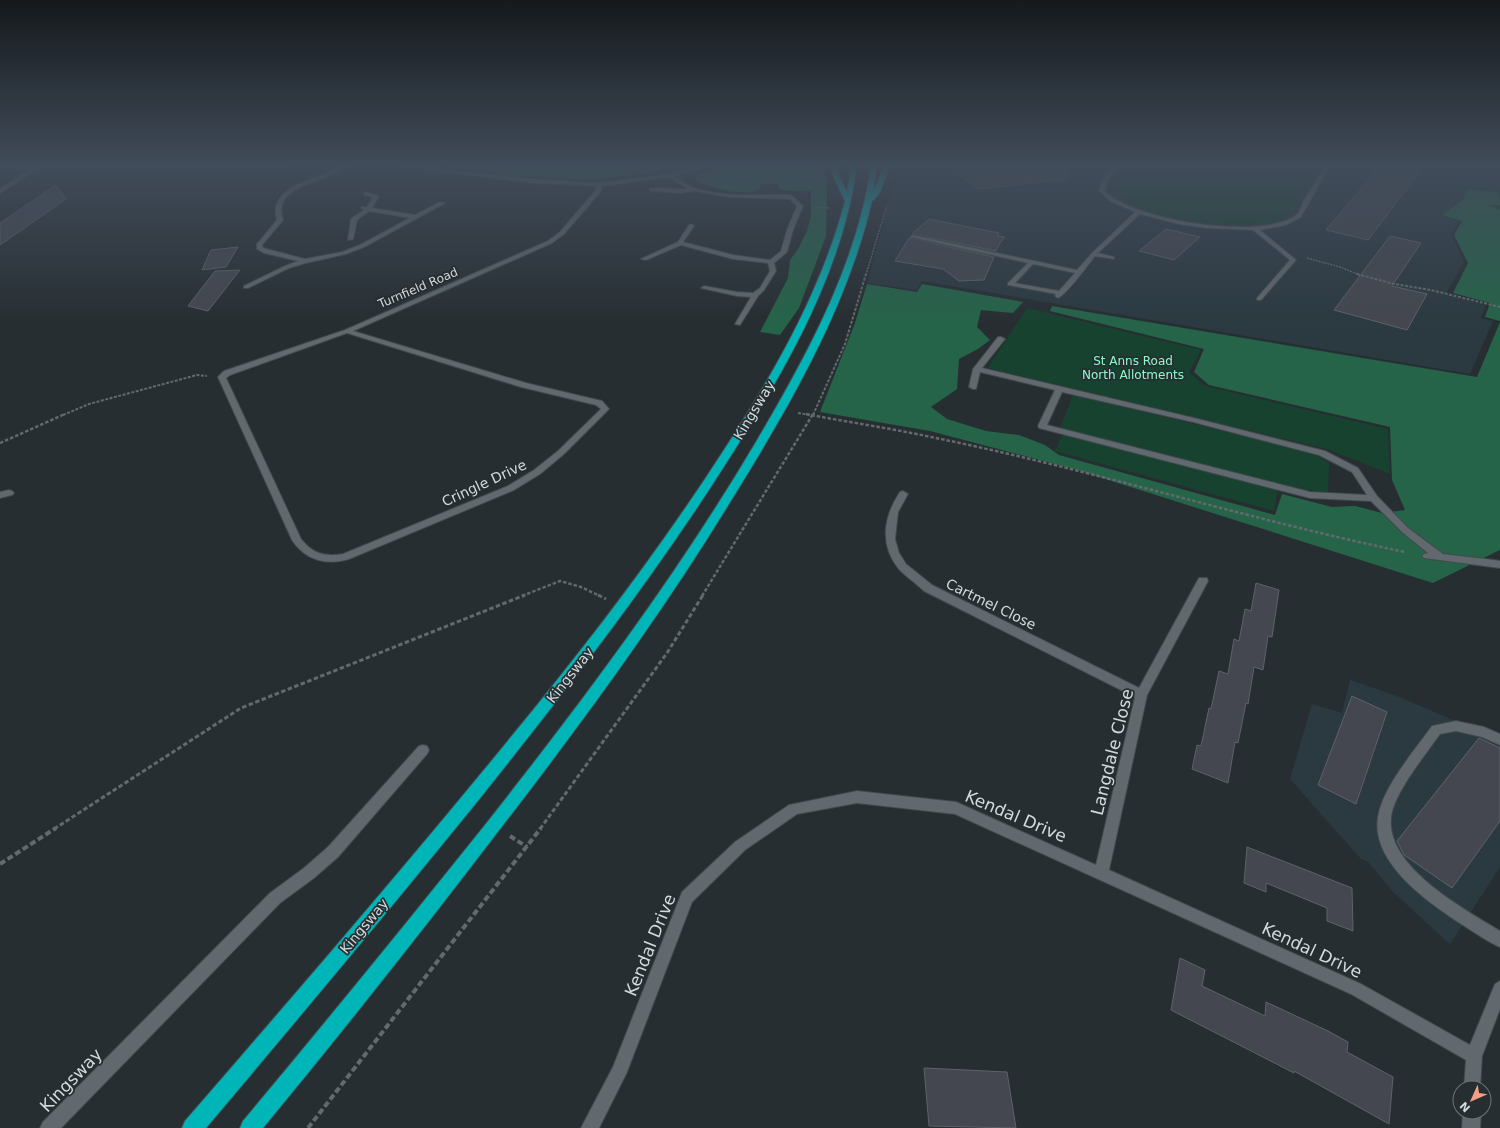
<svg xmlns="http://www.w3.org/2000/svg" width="1500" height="1128" viewBox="0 0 1500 1128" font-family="'DejaVu Sans',sans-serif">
  <rect width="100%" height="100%" fill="#272e32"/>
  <!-- built -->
  <g fill="#2b3941">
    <path d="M899,166h601v20l-32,-1 -4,15 -22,16 18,5 -9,13 13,28 -18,32 40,11 -5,13 12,3 -23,53 -548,-93 -5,9 -50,-7z"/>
    <path d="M1350,680l47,16 63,27h10l14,4 16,7v133l-50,77 -58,-53 -24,-29 -7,-3 -71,-80 22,-75 30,9z"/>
  </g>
  <!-- green -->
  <g fill="#174230">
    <path d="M1125,166h194c-15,14 -18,41 -36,52 -26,17 -158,-1 -171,-29l2,-6z"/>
    <path d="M1468,185l32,1v43l-12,-24 -21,-16z"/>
    <path d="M1027,308l174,42 -12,22 16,14 183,43 2,45 -63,-25 -339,-81z"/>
    <path d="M1073,395l237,57 19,11 -1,29 -30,-2 -238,-62z"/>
    <path d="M1064,432l214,55 -4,24 -219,-60z"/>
  </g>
  <!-- forest -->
  <g fill="#256449">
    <path d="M445,166h234l-41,9 -57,5 -75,-5z"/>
    <path d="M720,166h105l2,27 -1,43 -27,72 -19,27 -20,-3 28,-54 2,-18 8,-11 9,-18 4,-16v-24h-21l-10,-2 -3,-5h-15c-1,1 -2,4 -3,5 -11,9 -53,-2 -64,-9l1,-4z"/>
    <path d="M1467,189l32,4 1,12h-11l11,5v111l-15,-4 5,-14 -37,-10 15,-30 -14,-28 8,-14 -20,-6 22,-16z"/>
    <path d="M867,284l50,8 5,-8 101,18 -10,11 -32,-3 -4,17 13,13 -12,9 -19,10 -2,30 -26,18 16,12 39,12 33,4 26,10 14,10 216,60 7,-21 50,13 23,-1 27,7 23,-3 -13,-30 -2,-53 -181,-42 -15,-13 10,-23 -154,-38 2,-5 425,71 23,-55v228l-67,33 -359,-114 -144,-38 -110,-19 35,-89z"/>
  </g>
  <!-- building -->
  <g fill="#44474f" stroke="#5e6269">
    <path d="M946,166h121l1,13 -90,10z"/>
    <path d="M1380,166h44l-56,74 -42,-10z"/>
    <path d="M56,185l10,14 -66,46v-22z"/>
    <path d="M929,219l70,14 -2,3 8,1 -5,6 -4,8 -84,-17z"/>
    <path d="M1166,229l34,8 -26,23 -35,-9z"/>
    <path d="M1390,236l31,7 -29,43 35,8 -20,36 -73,-20z"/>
    <path d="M909,238h1l84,19 -10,23 -25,1 -16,-12 -48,-8z"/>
    <path d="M238,247l-12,20 -24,3 9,-20z"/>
    <path d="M240,270l-32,41 -20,-5 27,-35z"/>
    <path d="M1256,583l23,7 -7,47 -4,-1 -5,34 -9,-3 -6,37 -2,-1 -8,40 -3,-1 -7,41 -36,-14 5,-24 4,1 8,-38 2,1 8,-38 9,3 6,-35 5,2 6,-32 6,2z"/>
    <path d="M1352,696l35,16 -31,92 -38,-19z"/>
    <path d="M1479,738l21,10v73l-48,67 -48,-33 -7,-14z"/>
    <path d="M1247,847l105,41 1,43 -26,-10v-13l-61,-25v9l-22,-9z"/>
    <path d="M1180,958l25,12 -3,16 63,30 1,-14 62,29 20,11 -1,10 46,25 -4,47 -95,-53v2l-123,-63z"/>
    <path d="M924,1068l83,4 9,56 -87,-2z"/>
  </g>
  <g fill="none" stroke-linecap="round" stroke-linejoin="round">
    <!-- minor casing -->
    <g stroke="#42494c" stroke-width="2">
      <g id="minor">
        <path d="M289,166l-2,1 -74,2h-175l-38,24v-4l31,-20h-31v-2z"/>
        <path d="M342,166h5c-19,17 -76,18 -64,54l-21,25 1,3 42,11 37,-7 18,-7 50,-27 -41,-7 -12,9 -4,19 -5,1 3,-21 13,-9 -3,-2 1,-1h5l6,-10 -9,-2v-2l2,-1 13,4 -7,12 43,7 25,-13 5,1 -81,44 -18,7 -40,9 -17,5 -41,20h-4v-2l41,-20 13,-5 -34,-8 -7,-4v-5l20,-24c-11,-35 43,-41 65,-54z"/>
        <path d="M401,166h13l119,13 66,4 57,-7 44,-10h6l-32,10c7,5 13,10 21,12 28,10 66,6 96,7l12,11 -10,24 -6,22 -13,11 2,8 -12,19 -6,6 -18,29 -5,-1 16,-27 -14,-1 -36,-8 3,-2 33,6 16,1 7,-5 10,-17 -2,-8 -35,-4 -52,-14 -35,15 -5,-1 37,-17 11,-17 2,-1 3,2 -11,16 50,13 37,5 11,-9 6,-21 10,-24 -7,-7 -61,-2 -35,-6 -14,2 -30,-2v-2l2,-1 36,1 -19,-12 -67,9 -1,5 -37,43 -12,9 -199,88 173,52 76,18 7,8 -45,45 -24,20 -26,16 -165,69c-23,7 -44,1 -57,-19l-74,-163 6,-6 121,-41 203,-89 12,-9 36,-42v-4l-63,-3 -130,-16zM347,333l174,54 75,18 5,4 -43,42 -24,19 -26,16 -165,68c-18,3 -30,0 -42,-15l-75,-161 4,-3z"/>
        <path d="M1113,166h4l-9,15 -3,10c28,30 158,50 191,24 4,-3 5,-8 7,-13 7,-12 15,-24 23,-36h4l-29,51 -15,8 -26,5 36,30 -35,40h-4v-2l33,-38 -37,-30 -46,-2 -29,-4 -38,-10 -42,39 16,4v2l-19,-3c-7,9 -28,38 -37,42l-3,-2 1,-2 -48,-9v-2l20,-20 -118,-26 3,-2 164,35 15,-17 43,-41 -25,-11 -11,-10 3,-10zM1033,264l42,9 -16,18 -44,-8z"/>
        <path d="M998,337h3l4,2 -23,29 212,50 131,33 33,17 19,28 31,32 35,26 51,6 6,1v7l-76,-10 -2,-2 2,-2 4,-1 -26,-21 -31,-31 -61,-3 -271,-70 -1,-2 17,-36 -75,-18 -4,17h-3l-4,-2 4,-18zM1062,392l131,30 126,33 33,17 15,23 -57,-3 -263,-67z"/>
        <path d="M9,490l3,1 2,2 -2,2 -12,3v-6z"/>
        <path d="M903,491l5,3 -10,18 -3,27 4,14 7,11 26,21 207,103 60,-110h8l1,3 -61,114 -38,175 252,114 109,61 25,-61 5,-3v28l-18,47 -2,32h-16l2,-28 -115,-66 -396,-180 -98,-11 -60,11 -52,36 -53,52 -65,170 -28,56h-18l32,-61 69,-175 53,-50 54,-37 68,-14 99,11 140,63 39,-168 -211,-106c-8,-8 -19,-15 -26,-23 -19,-25 -14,-52 2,-76z"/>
        <path d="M1456,721l28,6 16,7v11l-18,-8 -26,-6 -16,3c-14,20 -47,60 -49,84 -5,49 73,91 109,113v16c-12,-5 -23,-13 -34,-20 -33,-21 -96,-63 -88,-110 4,-29 37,-67 54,-91z"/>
        <path d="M423,745l4,1 2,4 -2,4 -89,103 -24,21 -34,25 -219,225h-21l3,-6 227,-229 34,-25 24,-21 91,-101z"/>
        <path d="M1463,1112h18l-1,16h-18z"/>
      </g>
    </g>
    <!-- highway casing -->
    <g stroke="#42494c" stroke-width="2">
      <g id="highway">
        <path d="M831,166h6l2,10 8,16 4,-26h6c-15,109 -74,208 -132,299 -75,118 -161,228 -248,337 -89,110 -180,218 -271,326h-24l3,-7c110,-127 220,-254 326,-384 75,-91 147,-185 211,-284 51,-78 99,-161 123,-252l-12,-25z"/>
        <path d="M871,166h6l-4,27 11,-27h6l-10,26 -6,8 -2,1c-25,107 -83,206 -140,298 -70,115 -150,224 -232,330 -77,101 -156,201 -237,299h-23l3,-7c82,-98 162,-196 242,-296 97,-123 191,-248 271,-383 50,-85 101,-177 115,-276z"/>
      </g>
    </g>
    <!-- path-far4 -->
    <g stroke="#63696c" stroke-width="1.5" stroke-dasharray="2 1" stroke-linecap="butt">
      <path d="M815,207l15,1"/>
      <path d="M1307,258l33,9 20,8"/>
      <path d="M866,275l21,-70"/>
    </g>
    <!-- path-far3 -->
    <g stroke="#63696c" stroke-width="2" stroke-dasharray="3 1.5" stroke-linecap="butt">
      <path d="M1357,274l37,10 37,6 69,17"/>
      <path d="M798,413l13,2"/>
      <path d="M63,415l26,-11 108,-29 10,1"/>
      <path d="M813,415l32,-71 21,-70"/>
    </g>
    <!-- path-far2 -->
    <g stroke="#63696c" stroke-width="2.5" stroke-dasharray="3.5 2" stroke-linecap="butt">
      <path d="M806,414c41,8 83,14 125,23 159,32 315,82 474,115"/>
      <path d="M0,443l65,-29"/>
      <path d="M522,596l38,-15 21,6 19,9"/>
      <path d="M702,596l111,-182"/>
    </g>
    <!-- path-far1 -->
    <g stroke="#63696c" stroke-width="3" stroke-dasharray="4.5 2.5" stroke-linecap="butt">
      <path d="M598,595l8,4"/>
      <path d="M54,829l187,-121 284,-113"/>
      <path d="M540,829l127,-176 36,-58"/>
    </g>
    <!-- path -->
    <g stroke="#63696c" stroke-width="4" stroke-dasharray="6 3" stroke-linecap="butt">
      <path d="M510,836l17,11"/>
      <path d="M0,864l56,-36"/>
      <path d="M308,1128l233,-300"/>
    </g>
    <!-- minor -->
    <use href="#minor" fill="#61696e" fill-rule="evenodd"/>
    <!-- highway -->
    <use href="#highway" fill="#00b5b7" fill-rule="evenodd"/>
  </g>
  <!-- sky -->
  <linearGradient id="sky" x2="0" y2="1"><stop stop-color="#15191c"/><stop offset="0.51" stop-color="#414c5a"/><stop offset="1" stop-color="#414c5a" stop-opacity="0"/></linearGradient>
  <rect width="1500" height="324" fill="url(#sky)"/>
  <g text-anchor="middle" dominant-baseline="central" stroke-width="3.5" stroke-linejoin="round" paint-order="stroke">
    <!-- far-street labels -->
    <g font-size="12" fill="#d4d9db" stroke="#272e32">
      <text transform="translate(418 288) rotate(-23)">Turnfield Road</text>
    </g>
    <!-- far-park labels -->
    <g font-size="12" fill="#8afcc8" stroke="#272e32">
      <text x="1133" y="361">St Anns Road<tspan x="1133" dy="14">North Allotments</tspan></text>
    </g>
    <!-- street labels -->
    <g font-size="14" fill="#d4d9db" stroke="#272e32">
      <text transform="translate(754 410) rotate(-59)">Kingsway</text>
      <text transform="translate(484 483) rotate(-25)">Cringle Drive</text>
      <text transform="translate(991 604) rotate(26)">Cartmel Close</text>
      <text transform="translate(570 675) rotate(-52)">Kingsway</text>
      <text transform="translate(364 926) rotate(-50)">Kingsway</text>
    </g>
    <!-- near-street labels -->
    <g font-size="17" fill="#d4d9db" stroke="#272e32">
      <text transform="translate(1112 752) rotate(-76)">Langdale Close</text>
      <text transform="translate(1016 816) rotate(23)">Kendal Drive</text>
      <text transform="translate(650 945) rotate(-68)">Kendal Drive</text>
      <text transform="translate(1312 950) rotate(25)">Kendal Drive</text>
      <text transform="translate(71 1080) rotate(-46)">Kingsway</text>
    </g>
  </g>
  <!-- north arrow -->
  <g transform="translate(1472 1100) rotate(225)"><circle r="19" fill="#272e32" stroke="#6c7276"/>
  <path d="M0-3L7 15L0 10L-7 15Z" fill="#f39f84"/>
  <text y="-6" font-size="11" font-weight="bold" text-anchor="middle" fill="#d4d9db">N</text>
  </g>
</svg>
